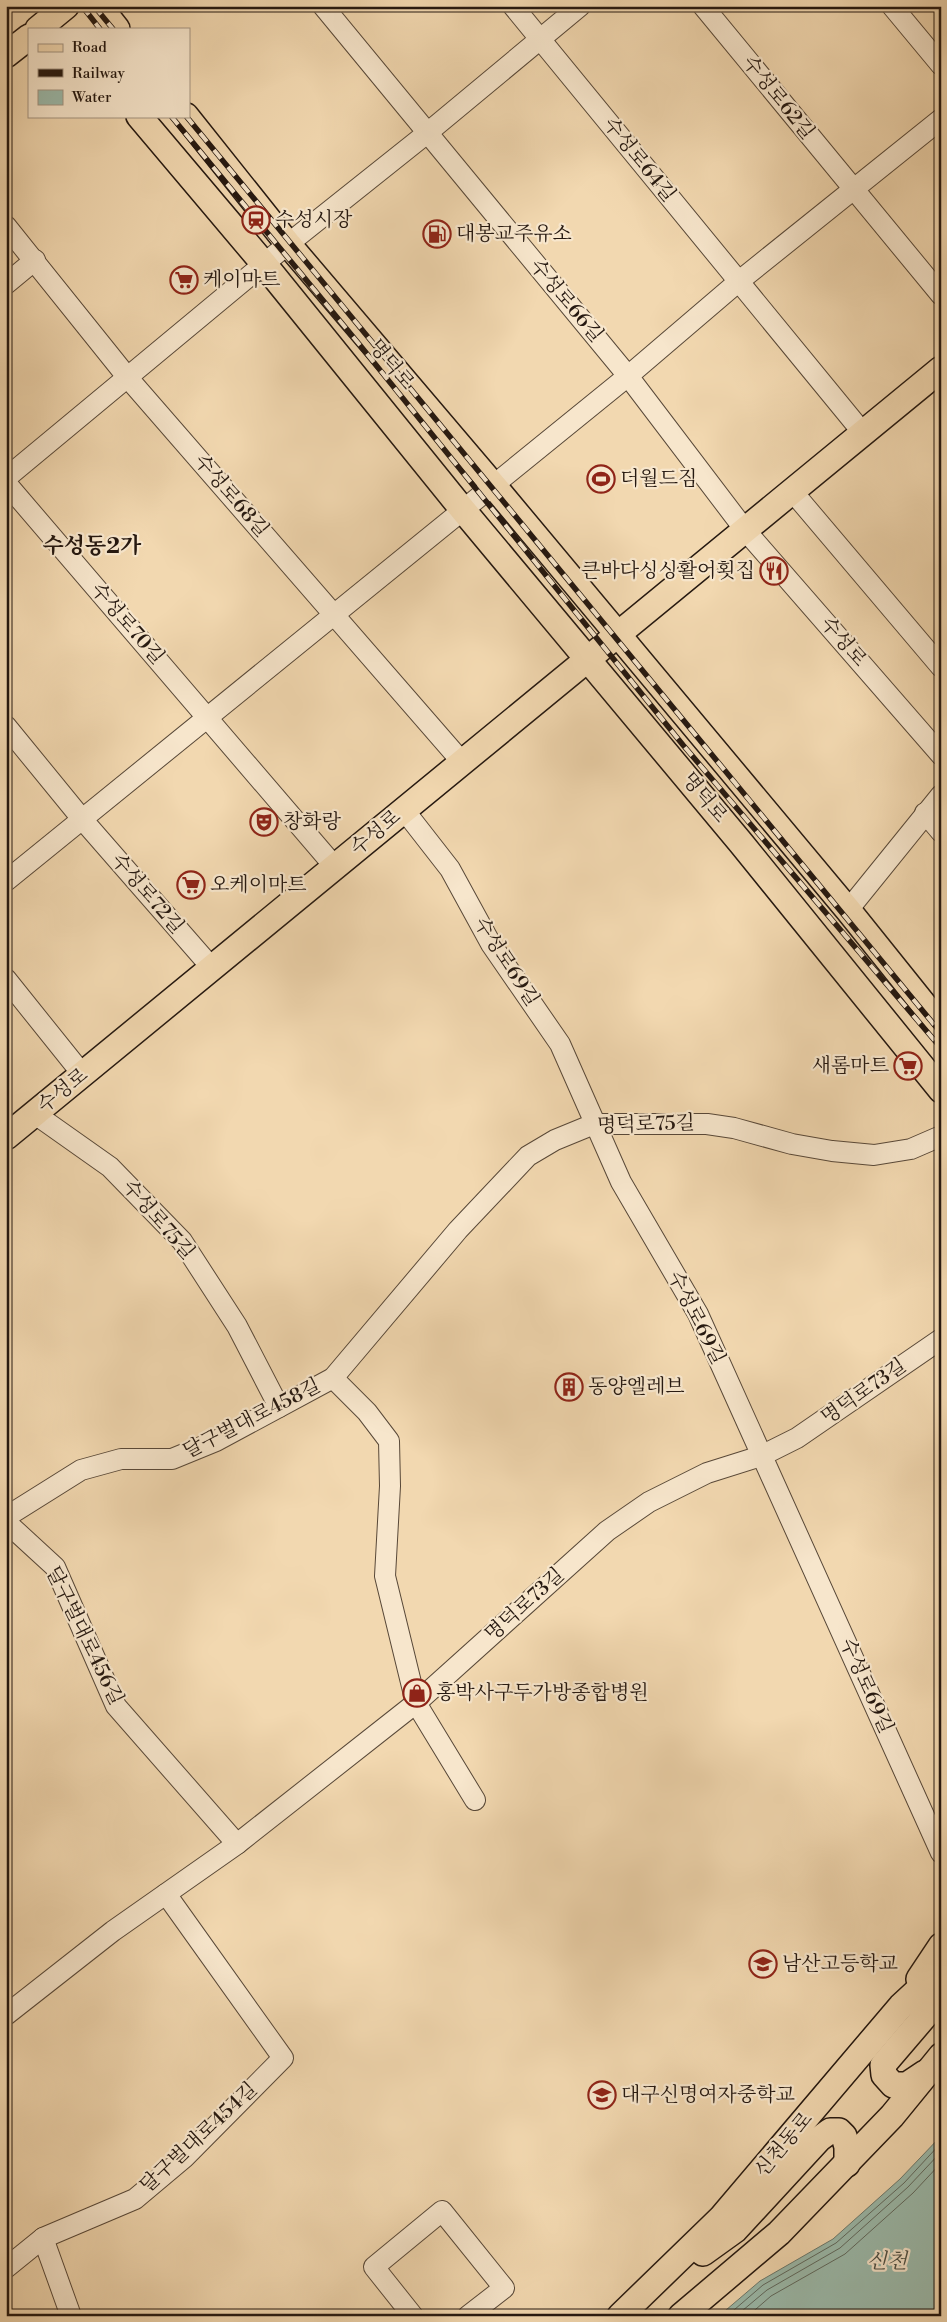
<svg xmlns="http://www.w3.org/2000/svg" width="947" height="2322" viewBox="0 0 947 2322" font-family="'Libre Bodoni','Noto Serif KR',serif">
  <rect width="100%" height="100%" fill="#f2d8b0"/>
  <filter id="stains"><feTurbulence type="fractalNoise" baseFrequency=".004" numOctaves="4"/><feColorMatrix values="0 0 0 0 .2 0 0 0 0 .09 0 0 0 0 .02 0 0 0 .5 -.17"/></filter>
  <radialGradient id="worn" r=".72"><stop offset=".6" stop-color="#630" stop-opacity="0"/><stop offset="1" stop-color="#630" stop-opacity=".3"/></radialGradient>
  <!-- water -->
  <path fill="#9bbaab" stroke="#6c796d" d="M941,2136v180h-222l41,-35 73,-42 67,-60z"/>
  <g fill="none" stroke-linecap="round" stroke-linejoin="round">
    <!-- shore -->
    <g stroke="#60695e" stroke-width="1">
      <path d="M727,2316l36,-31 73,-42 68,-60 37,-40"/>
      <path d="M736,2316l31,-26 73,-42 68,-61 33,-35"/>
      <path d="M748,2316l23,-20 74,-42 68,-61 28,-30"/>
    </g>
    <!-- minor casing -->
    <g stroke="#584838" stroke-width="22">
      <g id="minor">
        <path d="M323,6l305,370 117,154 196,225"/>
        <path d="M513,6l350,427"/>
        <path d="M703,6l238,289"/>
        <path d="M892,6l49,59"/>
        <path d="M6,226l122,152 334,384"/>
        <path d="M6,284l29,-24"/>
        <path d="M6,478l282,-234 138,-110 154,-128"/>
        <path d="M6,483l329,384"/>
        <path d="M792,491l149,176"/>
        <path d="M6,726l76,93 130,149"/>
        <path d="M404,810l46,59 41,75 69,100 61,138 77,132 243,539"/>
        <path d="M925,813l16,19"/>
        <path d="M6,881l622,-505 110,-94 203,-163"/>
        <path d="M848,910l93,-115"/>
        <path d="M6,979l77,96"/>
        <path d="M35,1114l75,53 72,74 55,85 42,81"/>
        <path d="M333,1378l34,34 22,29 1,45 -5,90 31,127 59,97"/>
        <path d="M6,1517l75,-47 40,-11h51l44,-18 117,-63 125,-148 70,-74 27,-16 39,-16h113l27,4 58,16 40,7 42,4 37,-6 30,-13"/>
        <path d="M6,1522l49,45 61,139 121,138"/>
        <path d="M6,2015l107,-84 124,-87 179,-141 191,-172 42,-29 58,-29 54,-17 36,-18 144,-99"/>
        <path d="M43,2238l28,78"/>
        <path d="M6,2268l37,-30 92,-39 50,-42 98,-99 -117,-164"/>
        <path d="M413,2316l-39,-49 68,-56 62,77 -36,28"/>
      </g>
    </g>
    <!-- major casing -->
    <g stroke="#251810" stroke-width="28">
      <g id="major">
        <path d="M99,6l18,23"/>
        <path d="M38,29l28,-23"/>
        <path d="M6,55l23,-18"/>
        <path d="M139,116l125,148 199,246 278,333 200,247"/>
        <path d="M186,116l102,128 205,241 355,425 93,116"/>
        <path d="M6,1137l935,-768"/>
        <path d="M919,1979l22,-33"/>
        <path d="M925,2073l-18,12h-14l-9,-10 -1,-10 58,-68"/>
        <path d="M703,2253l32,-23 84,-91 11,-8h9l5,5 3,11v17"/>
        <path d="M620,2316l101,-98 180,-212 40,-37"/>
        <path d="M681,2316l98,-83 113,-117 49,-60"/>
      </g>
    </g>
    <!-- minor -->
    <use href="#minor" stroke="#f7e6cc" stroke-width="20"/>
    <!-- major -->
    <use href="#major" stroke="#f2d8b0" stroke-width="25"/>
    <!-- rail casing -->
    <g stroke="#251810" stroke-width="5.5">
      <g id="rail">
        <path d="M82,6l18,23"/>
        <path d="M94,6l19,23"/>
        <path d="M171,116l188,228 324,401 258,303"/>
        <path d="M186,116l755,917"/>
      </g>
    </g>
    <!-- rail -->
    <use href="#rail" stroke="#f7e6cc" stroke-width="4" stroke-dasharray="11" stroke-linecap="butt"/>
  </g>
  <!-- icons -->
  <defs>
    <g id="station-ring" transform="scale(1.4375)"><circle r="9.5" fill="#f7e6cc" stroke="#8f2418" stroke-width="1.5"/><path d="M-3-6H3Q5-6 5-4V2Q5 4 3 4L4.5 6H3L1.5 4h-3L-3 6H-4.5L-3 4Q-5 4-5 2V-4Q-5-6-3-6ZM-3.5-4v3h7v-3ZM-3.5 1v1.5H-2V1ZM2 1v1.5H3.5V1Z" fill="#8f2418"/></g>
    <g id="fuel-ring" transform="scale(1.4375)"><circle r="9.5" fill="#f7e6cc" stroke="#8f2418" stroke-width="1.5"/><path d="M-5.5-6h7V0h2V4h1.3V-2.5L3-4.5l.8-.8L6-3V5H2.5V1h-1V6h-7ZM-4.2-4.7v3.2H.2V-4.7Z" fill="#8f2418"/></g>
    <g id="supermarket-ring" transform="scale(1.4375)"><circle r="9.5" fill="#f7e6cc" stroke="#8f2418" stroke-width="1.5"/><path d="M-6-5.5h2.5l.6 2H6L4.5 2H-2.5L-4.4-4H-6ZM-1.5 3.2a1.3 1.3 0 1 0 .1 0ZM3 3.2a1.3 1.3 0 1 0 .1 0Z" fill="#8f2418"/></g>
    <g id="stadium-ring" transform="scale(1.4375)"><circle r="9.5" fill="#f7e6cc" stroke="#8f2418" stroke-width="1.5"/><path d="M0-5a6.5 5 0 1 0 0 10a6.5 5 0 1 0 0-10ZM-3.5-1.8h7v3.6h-7Z" fill="#8f2418"/></g>
    <g id="restaurant-ring" transform="scale(1.4375)"><circle r="9.5" fill="#f7e6cc" stroke="#8f2418" stroke-width="1.5"/><path d="M-5-6h1v4h1v-4h1v4h1v-4h1v5L-1.5 .5V6h-2V.5L-5-1ZM5-6V6H3V1.5H1.5Q1.5-4 5-6Z" fill="#8f2418"/></g>
    <g id="theatre-ring" transform="scale(1.4375)"><circle r="9.5" fill="#f7e6cc" stroke="#8f2418" stroke-width="1.5"/><path d="M-5-5.5Q0-4 5-5.5V0Q5 5 0 6Q-5 5-5 0ZM-3.3-2.5H-1v1.5H-3.3ZM1-2.5H3.3v1.5H1ZM-2.8 1Q0 5.5 2.8 1Z" fill="#8f2418"/></g>
    <g id="building-ring" transform="scale(1.4375)"><circle r="9.5" fill="#f7e6cc" stroke="#8f2418" stroke-width="1.5"/><path d="M-4-6H4V6H1V3H-1V6H-4ZM-2.5-4.3h1.7v1.8h-1.7ZM.8-4.3h1.7v1.8H.8ZM-2.5-1h1.7V.8h-1.7ZM.8-1h1.7V.8H.8Z" fill="#8f2418"/></g>
    <g id="shop-ring" transform="scale(1.4375)"><circle r="9.5" fill="#f7e6cc" stroke="#8f2418" stroke-width="1.5"/><path d="M-5-2.5h2.3a2.7 3.5 0 0 1 5.4 0H5L5.5 6h-11ZM-1.5-2.5h3a1.5 2.3 0 0 0-3 0Z" fill="#8f2418"/></g>
    <g id="school-ring" transform="scale(1.4375)"><circle r="9.5" fill="#f7e6cc" stroke="#8f2418" stroke-width="1.5"/><path d="M0-5L7-2L0 1L-7-2ZM-4 1L0 2.5L4 1V4Q0 6-4 4Z" fill="#8f2418"/></g>
  </defs>
  <g fill-rule="evenodd">
    <use href="#station-ring" x="256" y="220"/>
    <use href="#fuel-ring" x="437" y="234"/>
    <use href="#supermarket-ring" x="184" y="280"/>
    <use href="#stadium-ring" x="601" y="479"/>
    <use href="#restaurant-ring" x="774" y="571"/>
    <use href="#theatre-ring" x="264" y="822"/>
    <use href="#supermarket-ring" x="191" y="885"/>
    <use href="#supermarket-ring" x="908" y="1066"/>
    <use href="#building-ring" x="569" y="1387"/>
    <use href="#shop-ring" x="417" y="1693"/>
    <use href="#school-ring" x="763" y="1964"/>
    <use href="#school-ring" x="602" y="2095"/>
  </g>
  <g text-anchor="middle" dominant-baseline="central" stroke-width="4.5" stroke-linejoin="round" paint-order="stroke">
    <!-- street labels -->
    <g font-size="20" fill="#251810" stroke="#f7e6cc">
      <text transform="translate(778 98) rotate(51)">수성로62길</text>
      <text transform="translate(639 160) rotate(51)">수성로64길</text>
      <text transform="translate(566 301) rotate(50)">수성로66길</text>
      <text transform="translate(391 365) rotate(50)">명덕로</text>
      <text transform="translate(231 496) rotate(49)">수성로68길</text>
      <text transform="translate(127 624) rotate(49)">수성로70길</text>
      <text transform="translate(843 642) rotate(49)">수성로</text>
      <text transform="translate(704 798) rotate(50)">명덕로</text>
      <text transform="translate(376 833) rotate(-40)">수성로</text>
      <text transform="translate(147 894) rotate(49)">수성로72길</text>
      <text transform="translate(506 962) rotate(57)">수성로69길</text>
      <text transform="translate(63 1091) rotate(-39)">수성로</text>
      <text transform="translate(646 1125) rotate(-2)">명덕로75길</text>
      <text transform="translate(158 1220) rotate(49)">수성로75길</text>
      <text transform="translate(696 1318) rotate(63)">수성로69길</text>
      <text transform="translate(864 1392) rotate(-35)">명덕로73길</text>
      <text transform="translate(252 1419) rotate(-27)">달구벌대로458길</text>
      <text transform="translate(525 1605) rotate(-42)">명덕로73길</text>
      <text transform="translate(84 1636) rotate(64)">달구벌대로456길</text>
      <text transform="translate(866 1686) rotate(66)">수성로69길</text>
      <text transform="translate(199 2138) rotate(-43)">달구벌대로454길</text>
      <text transform="translate(784 2145) rotate(-50)">신천동로</text>
    </g>
    <!-- poi labels -->
    <g font-size="20" fill="#251810" stroke="#f7e6cc" text-anchor="start">
      <text x="275" y="220">수성시장</text>
      <text x="456" y="234">대봉교주유소</text>
      <text x="203" y="280">케이마트</text>
      <text x="620" y="479">더월드짐</text>
      <text x="755" y="571" text-anchor="end">큰바다싱싱활어횟집</text>
      <text x="283" y="822">창화랑</text>
      <text x="210" y="885">오케이마트</text>
      <text x="889" y="1066" text-anchor="end">새롬마트</text>
      <text x="588" y="1387">동양엘레브</text>
      <text x="436" y="1693">홍박사구두가방종합병원</text>
      <text x="782" y="1964">남산고등학교</text>
      <text x="621" y="2095">대구신명여자중학교</text>
    </g>
    <!-- water labels -->
    <g font-size="21" font-style="italic" fill="#4e5146" stroke="#f7e6cc">
      <text x="887" y="2262">신천</text>
    </g>
    <!-- quarter labels -->
    <g font-size="22" font-weight="bold" fill="#251810" stroke="#f7e6cc">
      <text x="92" y="546">수성동2가</text>
    </g>
  </g>
  <!-- margin -->
  <rect width="947" height="2322" fill="none" stroke="#f2d8b0" stroke-width="25"/>
  <rect x="8" y="8" width="932" height="2307" fill="none" stroke="#251810" stroke-width="2.5"/>
  <rect x="12" y="12" width="922" height="2297" fill="none" stroke="#251810"/>
  <!-- legend -->
  <rect x="28" y="28" width="162" height="90" fill="#f7e6cc" stroke="#a39481"/>
  <rect x="38" y="44" width="25" height="8" fill="#f2d8b0" stroke="#a39481"/>
  <text x="72" y="52" font-size="15" fill="#251810">Road</text>
  <rect x="38" y="69" width="25" height="8" fill="#251810" stroke="#a39481"/>
  <text x="72" y="78" font-size="15" fill="#251810">Railway</text>
  <rect x="38" y="90" width="25" height="15" fill="#9bbaab" stroke="#a39481"/>
  <text x="72" y="102" font-size="15" fill="#251810">Water</text>
  <rect width="100%" height="100%" filter="url(#stains)"/>
  <rect width="100%" height="100%" fill="url(#worn)"/>
</svg>
